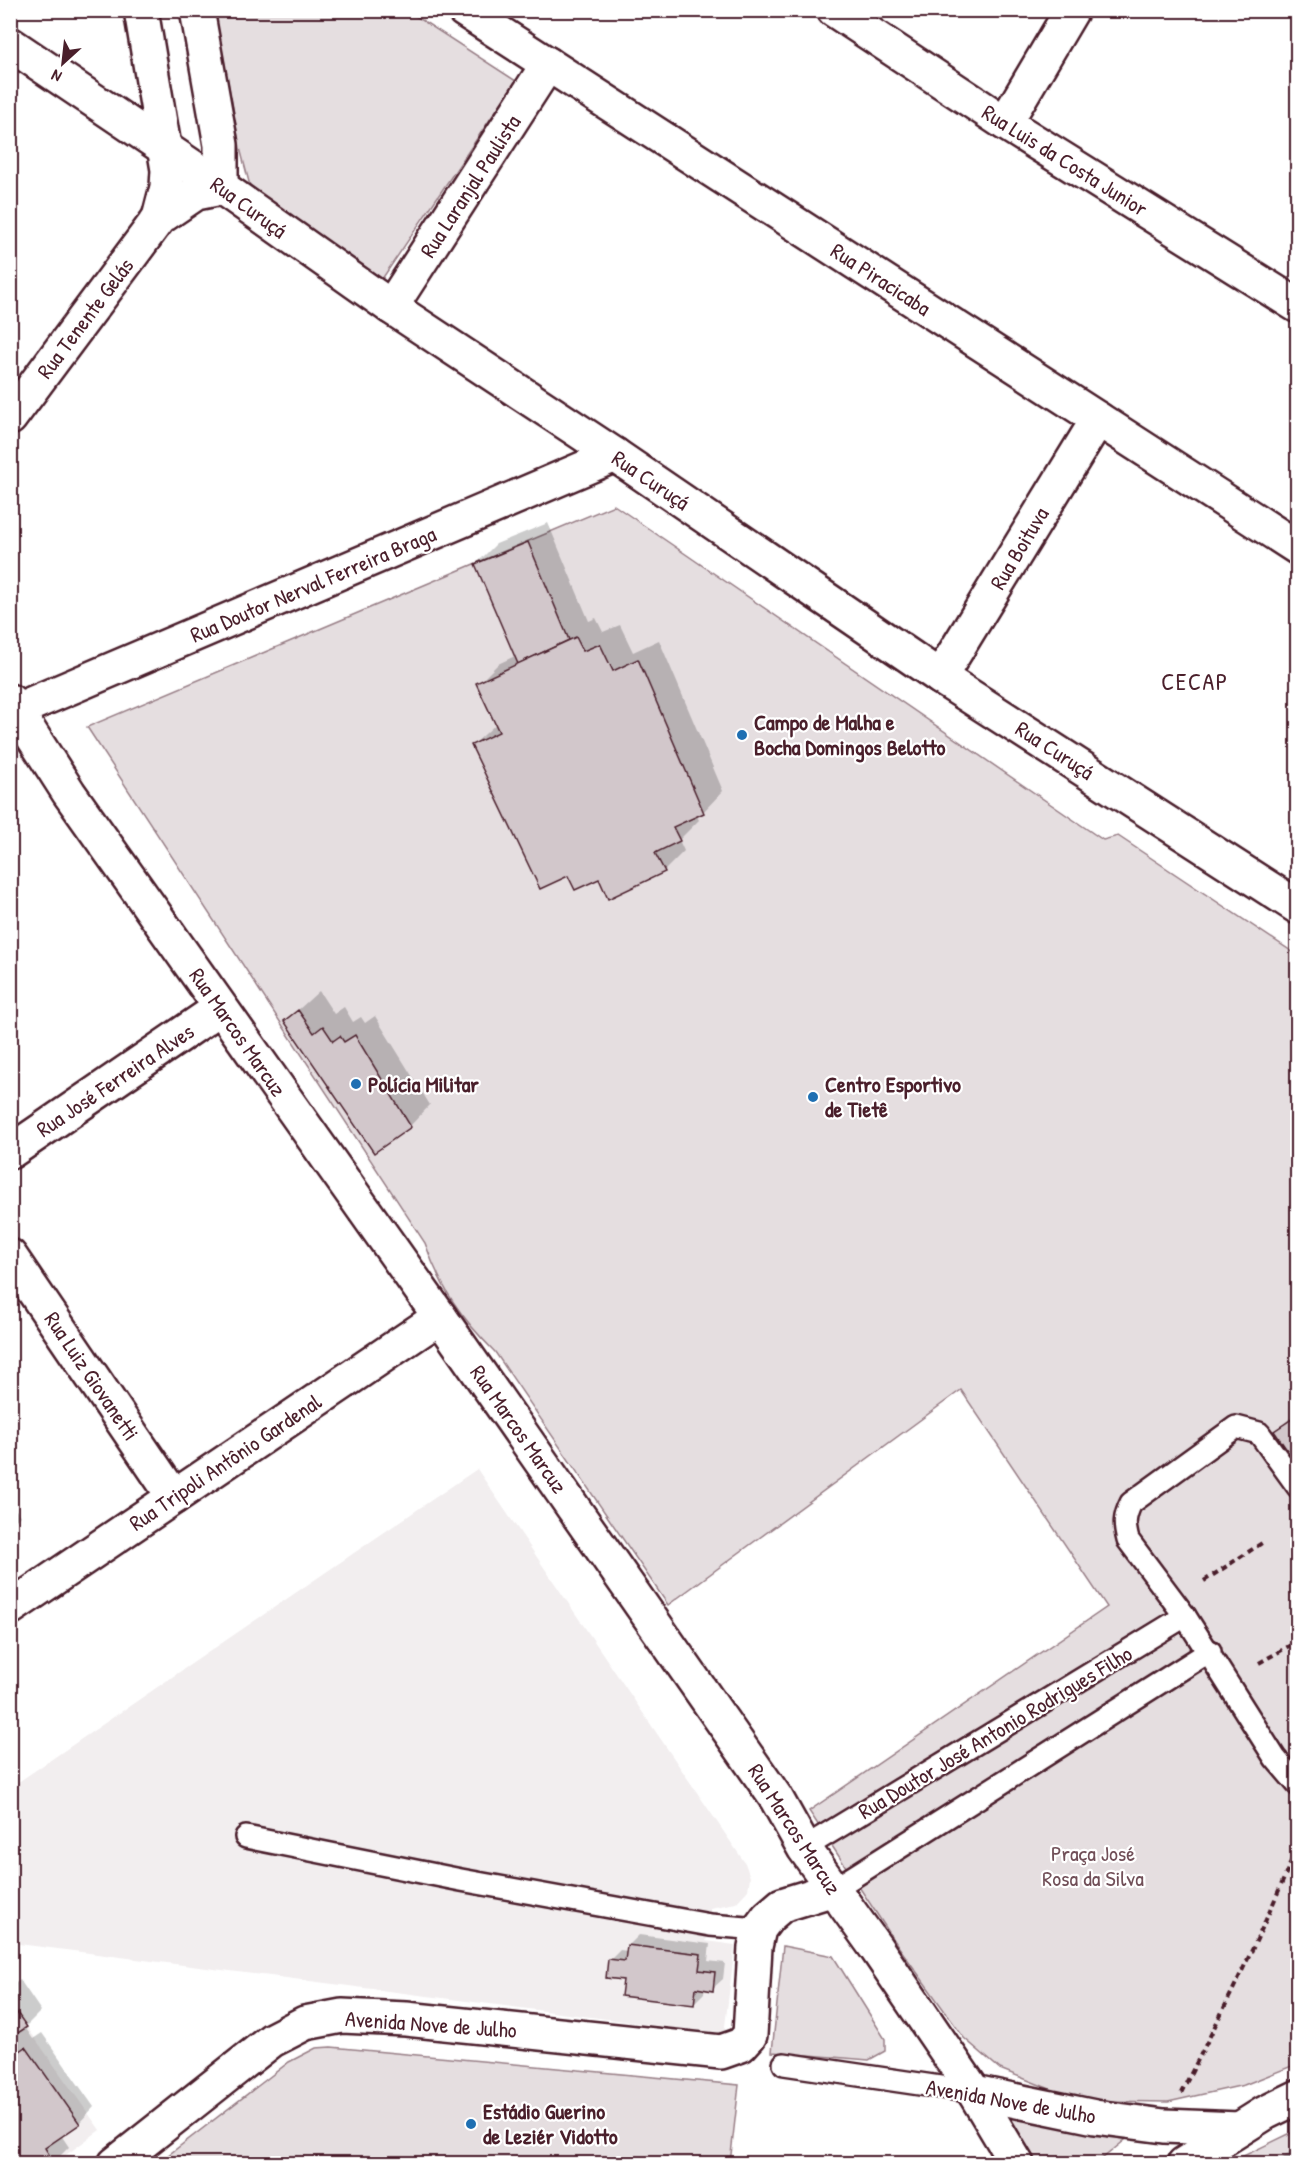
<svg xmlns="http://www.w3.org/2000/svg" width="1308" height="2174" viewBox="0 0 1308 2174" font-family="'Patrick Hand',sans-serif">
  <rect width="100%" height="100%" fill="#fff"/>
  <filter id="ink" filterUnits="userSpaceOnUse"><feTurbulence type="fractalNoise" baseFrequency=".0167" numOctaves="2"/><feDisplacementMap in="SourceGraphic" scale="12" xChannelSelector="R" yChannelSelector="G"/><feConvolveMatrix kernelMatrix="1 2 1 2 8 2 1 2 1" color-interpolation-filters="sRGB"/></filter>
  <g filter="url(#ink)">
    <!-- built -->
    <g fill="#f2eeef">
      <path d="M477,1469l268,394 5,14 -2,13 -12,13 -26,5v17l-4,16 29,4 -11,89 -713,-91v-156z"/>
      <path d="M10,2003l90,127 -45,33h-44z"/>
    </g>
    <!-- green -->
    <g fill="#e5dee0" stroke="#987e86" stroke-width="1.5">
      <path d="M215,11h193l108,70 -136,201 -105,-68 -25,-28 -10,-38z"/>
      <path d="M614,505l489,335 15,-4 179,119v1109l-53,21 -76,17 -68,-1 -45,-10 -55,-22 -36,-31 -66,-92 -89,-135 298,-204 -146,-217 -293,215 -173,-253c-34,-34 -54,-63 -70,-109l-338,-516z"/>
      <path d="M783,1946l50,10 52,83v12l-16,9 -97,-8z"/>
      <path d="M331,2047l408,38 -9,78h-572l131,-101 27,-14z"/>
      <path d="M1014,2110l122,21 -39,32 -66,1 -27,-33z"/>
      <path d="M1297,2130v33h-68z"/>
    </g>
    <!-- shadow -->
    <g fill="#0003">
      <path d="M548,523l41,98 7,-3 7,14 17,-7 13,27 26,-12 64,151 -20,21 -7,2 3,6 -20,20 5,11 -20,20 -64,6 -31,-3 -96,-129 24,-22 -19,-39 20,-20 17,-8 -39,-92 20,-20z"/>
      <path d="M319,991l15,23 10,-7 9,15 8,-5 4,6 10,-7 55,89 -20,21 -36,25 -88,-130z"/>
      <path d="M1298,1410v53l-22,-31z"/>
      <path d="M10,1500l10,16 -10,10z"/>
      <path d="M639,1935l71,9 -2,17 17,2 -2,16 -11,10 -7,-1 -1,5 -10,10 -69,-25 -15,-18 10,-10 8,1v-5z"/>
      <path d="M20,1980l21,31 -16,16 8,12 9,-6 52,74 -15,16 -18,12 8,12 -17,17 -30,-6 -12,6v-177z"/>
      <path d="M1294,2147l4,2v15h-21z"/>
    </g>
    <!-- building -->
    <g fill="#d2c7cb" stroke="#4a1f2b" stroke-width="1.5">
      <path d="M528,542l41,98 -51,24 -43,-100z"/>
      <path d="M576,637l7,14 17,-7 13,27 25,-12 66,154 -31,14 7,14 -25,12 10,19 -57,27 -9,-20 -24,11 -7,-14 -28,13 -69,-144 28,-13 -23,-49z"/>
      <path d="M298,1010l16,23 9,-7 10,15 7,-5 4,6 11,-7 56,92 -37,26 -90,-132z"/>
      <path d="M1298,1415v51l-24,-35z"/>
      <path d="M627,1945l74,9 -2,16 16,2 -2,19 -17,-3 -2,17 -73,-9 2,-16 -17,-2 2,-19 17,2z"/>
      <path d="M10,2003l17,24 -17,11z"/>
      <path d="M10,2044l7,9 9,-6 54,77 -35,24 10,16h-32l-2,-4 -4,4h-7z"/>
    </g>
    <g fill="none" stroke-linecap="round" stroke-linejoin="round">
      <!-- lane casing -->
      <g stroke="#4a1f2b" stroke-width="26">
        <g id="lane">
          <path d="M1298,1487l-39,-54 -23,-6 -105,76c-7,14 -7,22 -3,37l57,76 90,142 23,27"/>
          <path d="M246,1837l215,43 249,45 49,4"/>
          <path d="M804,1848l381,-232"/>
          <path d="M834,1889l376,-238"/>
          <path d="M784,2064l190,28"/>
        </g>
      </g>
      <!-- street casing -->
      <g stroke="#4a1f2b" stroke-width="38">
        <g id="street">
          <path d="M464,10l834,538"/>
          <path d="M834,10l171,113 293,183"/>
          <path d="M1005,123l67,-113"/>
          <path d="M391,307l157,-243"/>
          <path d="M940,677l158,-258"/>
          <path d="M10,713l605,-258"/>
          <path d="M10,1152l210,-144"/>
          <path d="M10,1256l164,241"/>
          <path d="M10,1608l430,-291"/>
        </g>
      </g>
      <!-- secondary casing -->
      <g stroke="#4a1f2b" stroke-width="38">
        <g id="secondary">
          <path d="M141,10l27,160 -1,17 -8,31"/>
          <path d="M10,44l187,126 194,137 224,148 325,222 358,230"/>
          <path d="M10,418l149,-200 37,-25 25,-5v-43l-24,-135"/>
          <path d="M10,701l59,92 371,524 336,481 28,50 72,100 98,144 43,72"/>
          <path d="M974,2092l121,25 69,9 75,3"/>
          <path d="M115,2164l157,-124 33,-17 37,-7 64,3 315,33 20,-7 9,-10 5,-88 4,-18 9,-12 14,-12 52,-16"/>
          <path d="M1184,2164l81,-51 33,-16"/>
        </g>
      </g>
      <!-- path -->
      <g stroke="#4a1f2b" stroke-width="4" stroke-dasharray="6 4.5" stroke-linecap="butt">
        <path d="M1204,1581l58,-38"/>
        <path d="M1259,1663l39,-22"/>
        <path d="M1181,2093c42,-82 83,-163 117,-249"/>
      </g>
      <!-- lane -->
      <use href="#lane" stroke="#fff" stroke-width="21"/>
      <!-- street -->
      <use href="#street" stroke="#fff" stroke-width="33"/>
      <!-- secondary -->
      <use href="#secondary" stroke="#fff" stroke-width="33"/>
    </g>
  </g>
  <!-- markers -->
  <g fill="#1f6fb2" stroke="#fff" stroke-width="2">
    <circle cx="742" cy="735" r="6"/>
    <circle cx="356" cy="1084" r="6"/>
    <circle cx="813" cy="1097" r="6"/>
    <circle cx="471" cy="2124" r="6"/>
  </g>
  <g text-anchor="middle" dominant-baseline="central" stroke-width="4.5" stroke-linejoin="round" paint-order="stroke">
    <!-- street labels -->
    <g font-size="22" fill="#4a1f2b" stroke="#fff">
      <text transform="translate(1065 160) rotate(32)">Rua Luis da Costa Junior</text>
      <text transform="translate(470 186) rotate(-57)">Rua Laranjal Paulista</text>
      <text transform="translate(249 207) rotate(36)">Rua Curuçá</text>
      <text transform="translate(881 279) rotate(33)">Rua Piracicaba</text>
      <text transform="translate(85 318) rotate(-53)">Rua Tenente Gelás</text>
      <text transform="translate(651 480) rotate(34)">Rua Curuçá</text>
      <text transform="translate(1019 548) rotate(-59)">Rua Boituva</text>
      <text transform="translate(313 584) rotate(-23)">Rua Doutor Nerval Ferreira Braga</text>
      <text transform="translate(1055 750) rotate(33)">Rua Curuçá</text>
      <text transform="translate(238 1032) rotate(55)">Rua Marcos Marcuz</text>
      <text transform="translate(115 1080) rotate(-34)">Rua José Ferreira Alves</text>
      <text transform="translate(92 1376) rotate(56)">Rua Luiz Giovanetti</text>
      <text transform="translate(519 1429) rotate(55)">Rua Marcos Marcuz</text>
      <text transform="translate(225 1462) rotate(-34)">Rua Tripoli Antônio Gardenal</text>
      <text transform="translate(995 1732) rotate(-31)">Rua Doutor José Antonio Rodrigues Filho</text>
      <text transform="translate(795 1829) rotate(57)">Rua Marcos Marcuz</text>
      <text transform="translate(431 2024) rotate(4)">Avenida Nove de Julho</text>
      <text transform="translate(1011 2101) rotate(10)">Avenida Nove de Julho</text>
    </g>
    <!-- poi labels -->
    <g font-size="22" font-weight="bold" fill="#4a1f2b" stroke="#fff" text-anchor="start">
      <text x="754" y="722">Campo de Malha e<tspan x="754" dy="25">Bocha Domingos Belotto</tspan></text>
      <text x="368" y="1084">Polícia Militar</text>
      <text x="825" y="1084">Centro Esportivo<tspan x="825" dy="25">de Tietê</tspan></text>
      <text x="483" y="2111">Estádio Guerino<tspan x="483" dy="25">de Leziér Vidotto</tspan></text>
    </g>
    <!-- park labels -->
    <g font-size="22" fill="#714f58" stroke="#fff">
      <text x="1093" y="1853">Praça José<tspan x="1093" dy="25">Rosa da Silva</tspan></text>
    </g>
    <!-- neighbourhood labels -->
    <g font-size="24" letter-spacing="1.5" fill="#4a1f2b" stroke="#fff">
      <text x="1195" y="681">CECAP</text>
    </g>
  </g>
  <!-- margin -->
  <rect width="1308" height="2174" fill="none" stroke="#fff" stroke-width="36"/>
  <rect x="18" y="18" width="1272" height="2138" fill="none" stroke="#4a1f2b" stroke-width="2" filter="url(#ink)"/>
  <!-- north arrow -->
  <g transform="translate(63 63) rotate(207)" stroke="#ffffff" stroke-width="4.5" paint-order="stroke">
  <path d="M0-4.5L10 22L0 15L-10 22Z" fill="#4a1f2b"/>
  <text y="-9" font-size="16" font-weight="bold" text-anchor="middle" fill="#4a1f2b">N</text>
  </g>
</svg>
